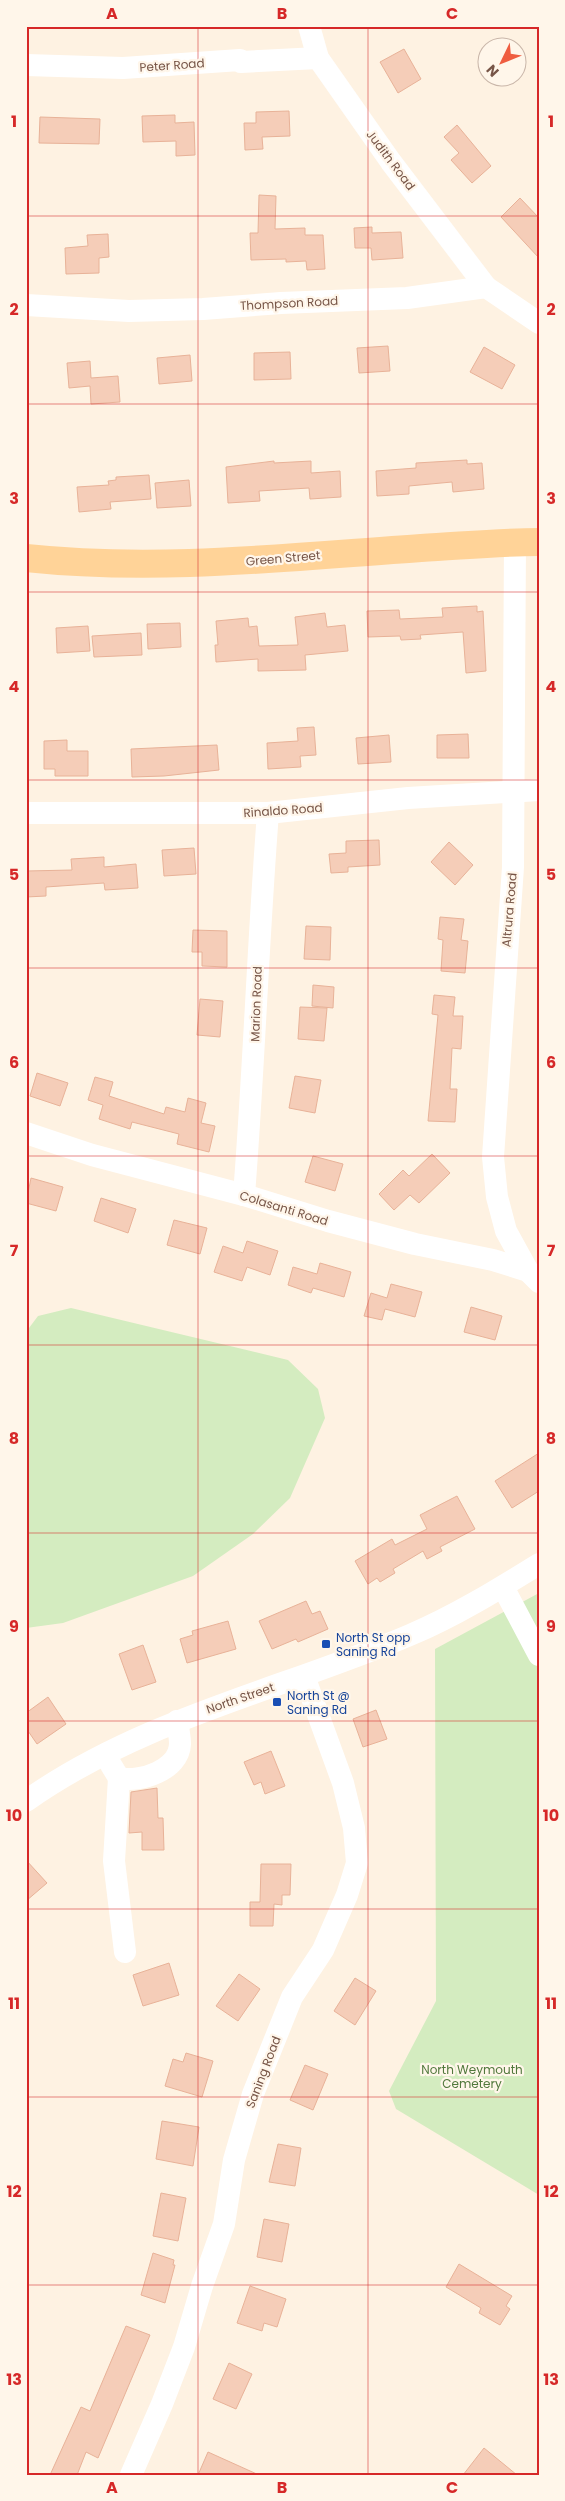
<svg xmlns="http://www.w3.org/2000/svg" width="565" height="2501" viewBox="0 0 565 2501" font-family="Poppins,sans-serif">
  <rect width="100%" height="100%" fill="#fef2e2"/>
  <!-- green -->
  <g fill="#d4ecc0">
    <path d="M71,1308l217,52 30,29 7,29 -35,80 -37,36 -60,42 -130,47 -37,5v-296l12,-16z"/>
    <path d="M539,1593v602l-143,-86 -7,-18 47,-90 -1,-352z"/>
  </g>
  <!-- building -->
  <g fill="#f5cdb8" stroke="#e8b298">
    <path d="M404,49l17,30 -23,14 -18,-31z"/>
    <path d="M289,111l1,25 -28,1 1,12 -18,1 -1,-27h12v-11z"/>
    <path d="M175,115v8l19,-1 1,33 -19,1v-15l-33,1 -1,-26z"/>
    <path d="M40,117l60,2 -1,25 -60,-1z"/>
    <path d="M457,125l34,41 -19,17 -21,-23 8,-7 -15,-16z"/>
    <path d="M259,195l17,1 -1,33 30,-1v7h18l2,34 -18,1 -1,-9 -20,1v-3l-35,1 -1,-27h8z"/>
    <path d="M520,198l19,20v40l-38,-41z"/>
    <path d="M372,227v6l29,-1 2,26 -31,2 -1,-12h-16l-1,-20z"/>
    <path d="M108,234l1,23 -10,1v15l-33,1 -1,-26 23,-2 -1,-11z"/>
    <path d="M388,346l2,25 -31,2 -2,-25z"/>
    <path d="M484,347l31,18 -13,24 -32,-17z"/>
    <path d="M290,352l1,27 -37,1v-27z"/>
    <path d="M190,355l2,26 -33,3 -2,-26z"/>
    <path d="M90,361l1,17 27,-2 2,26 -29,2 -1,-18 -21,2 -2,-25z"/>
    <path d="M467,460v4l15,-1 2,26 -31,3 -1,-10 -43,4v8l-32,2 -1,-25 40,-3v-5z"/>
    <path d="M274,461v2l37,-2v12l29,-2 1,26 -31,2 -1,-11 -50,3 1,10 -32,2 -2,-36z"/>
    <path d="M149,475l2,24 -41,3 1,7 -32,3 -2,-25 32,-2 -1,-4 8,-1v-3z"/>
    <path d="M189,480l2,26 -34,2 -2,-25z"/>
    <path d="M477,606v6l6,-1 3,60 -20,2 -3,-41 -43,3 1,4 -20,1 -1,-4 -32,1 -1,-26 32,-1 1,9 43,-2 -1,-9z"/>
    <path d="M325,613l2,14 18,-2 3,26 -43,4 1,15 -48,1v-12l-42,3 -1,-17h3l-2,-24 32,-3 1,9 8,-1 2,20 39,-1 -3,-28z"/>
    <path d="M180,623l1,24 -33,2 -1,-25z"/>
    <path d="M88,626l2,25 -33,2 -1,-25z"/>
    <path d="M141,633l1,22 -48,2 -2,-21z"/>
    <path d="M314,727l2,28 -16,1 1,11 -33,2 -1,-26 31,-2 -1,-13z"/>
    <path d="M468,734l1,24h-32v-23z"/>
    <path d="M389,735l2,27 -33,2 -2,-26z"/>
    <path d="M67,740v11h21v25h-33v-7h-11v-28z"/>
    <path d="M217,745l2,25 -55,6 -32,1 -1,-28z"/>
    <path d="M379,840l1,25 -32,2v5l-17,1 -2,-19 17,-1v-12z"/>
    <path d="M449,842l24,23 -18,20 -24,-23z"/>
    <path d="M194,848l2,26 -32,2 -2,-26z"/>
    <path d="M104,857v10l32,-3 2,24 -33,2 -1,-7 -58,4v9l-20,1v-26l46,-1 -1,-11z"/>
    <path d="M440,917l24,2 -3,21 7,1 -3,32 -24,-2 2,-31 -5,-1z"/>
    <path d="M306,926l25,1 -1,33 -26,-1z"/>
    <path d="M193,930l34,1v36l-25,-1v-14h-10z"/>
    <path d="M313,985l21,2 -1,21 -21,-2z"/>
    <path d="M434,995l21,2 -2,19h10l-2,33 -9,-1 -2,41h7l-2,33 -27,-1 10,-106 -6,-1z"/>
    <path d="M200,999l23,2 -3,36 -23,-2z"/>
    <path d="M300,1007l27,1 -3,33 -26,-2z"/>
    <path d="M37,1073l31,10 -8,23 -30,-10z"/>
    <path d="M295,1076l26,4 -6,33 -26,-5z"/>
    <path d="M95,1077l18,5 -4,14 55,18 2,-7 19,5 3,-14 18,5 -5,20 14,3 -6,26 -32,-8 2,-10 -47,-12 -2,7 -31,-10 4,-14 -15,-5z"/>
    <path d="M432,1154l18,19 -31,30 -9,-8 -16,15 -15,-16 24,-24 6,6z"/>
    <path d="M313,1156l30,8 -8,27 -30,-9z"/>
    <path d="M31,1178l32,9 -7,24 -30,-8z"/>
    <path d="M101,1198l35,11 -8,24 -34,-12z"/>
    <path d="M174,1220l33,8 -7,26 -33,-9z"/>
    <path d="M247,1241l31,10 -8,24 -23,-8 -5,14 -28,-9 9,-26 20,7z"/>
    <path d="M320,1263l31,9 -7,25 -31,-9 -2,5 -23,-8 5,-18 24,7z"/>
    <path d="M391,1284l31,8 -7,25 -30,-8 -3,11 -18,-4 7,-23 16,5z"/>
    <path d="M471,1307l31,9 -7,24 -31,-8z"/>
    <path d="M539,1453v38l-27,17 -17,-27z"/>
    <path d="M457,1496l18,33 -35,18 2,4 -15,8 -4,-8 -30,18 2,4 -15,9 -3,-4 -9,6 -13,-23 37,-22 3,6 32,-16 -7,-14z"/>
    <path d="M306,1601l6,13 8,-3 8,18 -30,13 -2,-3 -24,10 -13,-28z"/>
    <path d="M228,1621l8,28 -49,14 -7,-24 13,-4 -1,-4z"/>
    <path d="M143,1645l13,37 -24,8 -13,-36z"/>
    <path d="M48,1697l18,27 -29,20 -11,-16v-15z"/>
    <path d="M376,1710l11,29 -24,8 -10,-28z"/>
    <path d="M271,1751l14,35 -20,8 -4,-12 -7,3 -10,-23z"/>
    <path d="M157,1788l1,30h5l1,32h-22v-18l-13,1 2,-41z"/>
    <path d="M26,1860l21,23 -21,18z"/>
    <path d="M261,1864h30l-1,31h-8v10l-8,-1 -1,22h-23v-24h10z"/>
    <path d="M169,1963l10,32 -36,11 -10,-31z"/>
    <path d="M239,1974l21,15 -22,32 -22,-15z"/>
    <path d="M355,1978l21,13 -21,34 -21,-14z"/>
    <path d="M186,2053l27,8 -11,36 -37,-11 8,-27 10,3z"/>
    <path d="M305,2065l23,9 -15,36 -23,-10z"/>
    <path d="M162,2121l37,6 -6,39 -37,-7z"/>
    <path d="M278,2144l23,4 -6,38 -26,-4z"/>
    <path d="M161,2193l25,5 -8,43 -25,-5z"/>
    <path d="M264,2219l25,5 -7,38 -25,-5z"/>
    <path d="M153,2253l21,7 -1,5h2l-10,38 -24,-8z"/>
    <path d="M459,2264l53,32 -6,10 4,3 -10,16 -21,-12 2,-5 -35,-21z"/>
    <path d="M250,2286l36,13 -9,28 -13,-4 -2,8 -25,-8z"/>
    <path d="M126,2326l24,9 -52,123 -12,-6 -9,23h-27l31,-68 9,4z"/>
    <path d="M229,2363l23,11 -16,35 -23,-10z"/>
    <path d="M484,2448l33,27h-54z"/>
    <path d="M208,2452l51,23h-61z"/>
  </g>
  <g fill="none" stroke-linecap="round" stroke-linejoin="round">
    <!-- minor -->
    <g stroke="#fff" stroke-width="22">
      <path d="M309,26l9,32 73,104 95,125"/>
      <path d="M26,65l97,3 117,-8 1,2 77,-4"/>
      <path d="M26,305l103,6 74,-2 78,-6 126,-5 79,-11 53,36"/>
      <path d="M515,542l-2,325 -20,290 4,40 9,34 22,40"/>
      <path d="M26,813h242l140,-15 131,-8"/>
      <path d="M26,1133l66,22 152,40 84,26 87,23 78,16 35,11 11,11"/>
      <path d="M244,1195c10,-127 14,-254 24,-382"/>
      <path d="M503,1587l36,68"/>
      <path d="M111,1765l8,13c21,5 60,-8 61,-34 0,-8 -2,-16 -3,-23"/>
      <path d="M119,1778l-5,83 11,91"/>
      <path d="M26,1801c116,-82 255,-111 384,-166 45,-19 87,-45 129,-71"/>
      <path d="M131,2475l31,-71 22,-57 18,-61 22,-62 10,-64 19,-66 39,-97 31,-47 24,-55 10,-32 -3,-35 -11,-45 -39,-107"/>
    </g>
    <!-- major -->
    <path stroke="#ffd398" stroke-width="28" d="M26,558c132,14 263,-1 395,-10 39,-2 78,-6 118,-6"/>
  </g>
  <!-- grid -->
  <path fill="none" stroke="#d62828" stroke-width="1" stroke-opacity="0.55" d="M198,26v2449M368,26v2449M26,216h513M26,404h513M26,592h513M26,780h513M26,968h513M26,1156h513M26,1345h513M26,1533h513M26,1721h513M26,1909h513M26,2097h513M26,2285h513"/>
  <!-- markers -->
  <g fill="#1a4fb4" stroke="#fff6ea" stroke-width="2">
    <rect x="321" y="1639" width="10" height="10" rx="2.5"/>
    <rect x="272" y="1697" width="10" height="10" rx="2.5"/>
  </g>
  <g text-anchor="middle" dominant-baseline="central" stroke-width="4.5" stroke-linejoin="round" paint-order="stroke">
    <!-- street labels -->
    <g font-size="12" fill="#775547" stroke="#fff6ea">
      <text transform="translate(172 65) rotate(-4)">Peter Road</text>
      <text transform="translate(391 160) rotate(53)">Judith Road</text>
      <text transform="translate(289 303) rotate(-3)">Thompson Road</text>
      <text transform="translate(283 558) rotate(-5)">Green Street</text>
      <text transform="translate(283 810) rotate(-4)">Rinaldo Road</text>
      <text transform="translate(509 910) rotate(-85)">Altrura Road</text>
      <text transform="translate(256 1004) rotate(-88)">Marion Road</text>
      <text transform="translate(284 1208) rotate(17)">Colasanti Road</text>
      <text transform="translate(240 1698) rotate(-19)">North Street</text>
      <text transform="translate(263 2072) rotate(-69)">Saning Road</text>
    </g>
    <!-- transit labels -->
    <g font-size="12" fill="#164399" stroke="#fff6ea" text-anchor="start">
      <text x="336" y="1637">North St opp<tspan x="336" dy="14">Saning Rd</tspan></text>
      <text x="287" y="1695">North St @<tspan x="287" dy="14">Saning Rd</tspan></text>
    </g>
    <!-- park labels -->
    <g font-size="12" fill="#51783c" stroke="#fff6ea">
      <text x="472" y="2069">North Weymouth<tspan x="472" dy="14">Cemetery</tspan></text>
    </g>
  </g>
  <!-- border -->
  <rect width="565" height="2501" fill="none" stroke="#fff6ea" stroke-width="55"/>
  <!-- north arrow -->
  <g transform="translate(502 62) rotate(227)"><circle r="24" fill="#fff6ea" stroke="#c9b6a9"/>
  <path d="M0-4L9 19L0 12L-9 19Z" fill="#ef5d40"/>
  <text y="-8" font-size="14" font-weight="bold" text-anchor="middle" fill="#775547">N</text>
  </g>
  <rect x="28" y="28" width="510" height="2446" fill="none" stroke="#d62828" stroke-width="2"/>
  <g font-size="16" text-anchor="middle" font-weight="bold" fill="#d62828">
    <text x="112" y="19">A</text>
    <text x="282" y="19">B</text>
    <text x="452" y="19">C</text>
    <text x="14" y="127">1</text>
    <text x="551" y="127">1</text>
    <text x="14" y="315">2</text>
    <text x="551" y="315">2</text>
    <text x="14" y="504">3</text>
    <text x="551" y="504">3</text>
    <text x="14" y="692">4</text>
    <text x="551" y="692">4</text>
    <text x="14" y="880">5</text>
    <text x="551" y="880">5</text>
    <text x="14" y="1068">6</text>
    <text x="551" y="1068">6</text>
    <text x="14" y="1256">7</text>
    <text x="551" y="1256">7</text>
    <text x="14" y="1444">8</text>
    <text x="551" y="1444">8</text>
    <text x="14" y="1632">9</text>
    <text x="551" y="1632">9</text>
    <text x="14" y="1821">10</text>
    <text x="551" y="1821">10</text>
    <text x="14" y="2009">11</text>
    <text x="551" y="2009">11</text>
    <text x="14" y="2197">12</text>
    <text x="551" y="2197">12</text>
    <text x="14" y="2385">13</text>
    <text x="551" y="2385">13</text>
    <text x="112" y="2493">A</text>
    <text x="282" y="2493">B</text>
    <text x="452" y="2493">C</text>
  </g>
</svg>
